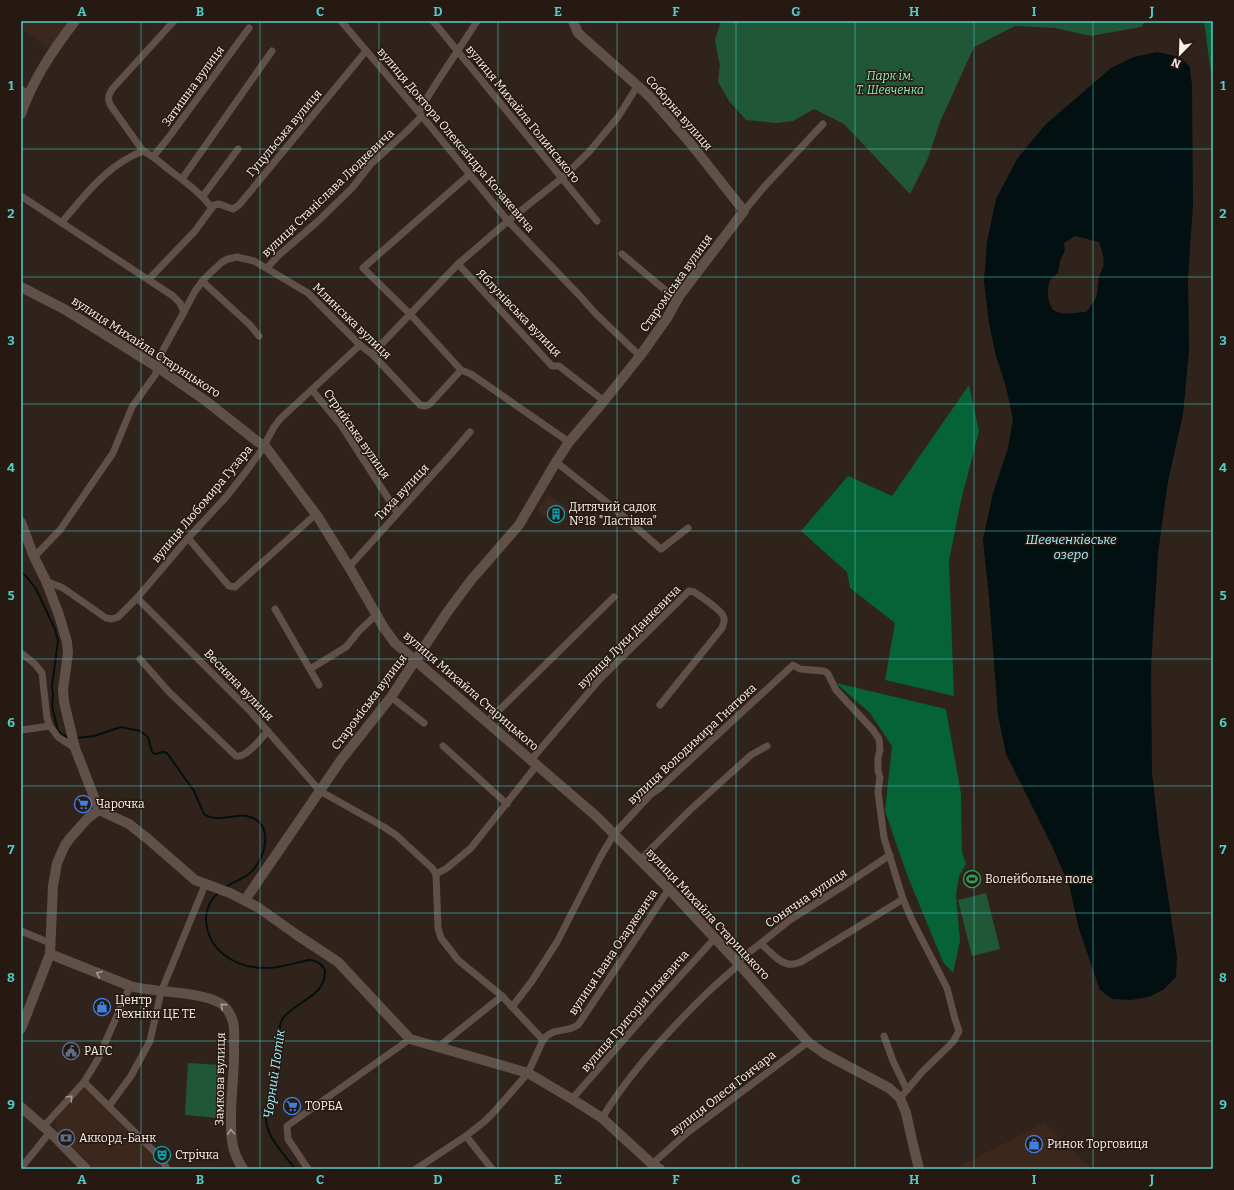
<svg xmlns="http://www.w3.org/2000/svg" width="1234" height="1190" viewBox="0 0 1234 1190" font-family="Bitter,serif">
  <rect width="100%" height="100%" fill="#30231b"/>
  <!-- built -->
  <g fill="#3b271c">
    <path d="M24,21h45l-20,28 -28,-21v-3z"/>
    <path d="M548,494l24,17 -13,16 -22,-16z"/>
    <path d="M86,1085l77,76 1,8h-71l-33,-34 -4,-9v-8z"/>
    <path d="M1044,1123l48,46h-131l-2,-3z"/>
  </g>
  <!-- green -->
  <g fill="#205737">
    <path d="M721,21h425l-5,6 -50,9 -36,-8 -40,-2 -41,21 -34,75 -12,36 -18,36 -66,-70 -30,-15 -21,12 -17,2 -30,-3 -17,-19 -11,-19 2,-19 -1,-1 -4,-22z"/>
    <path d="M986,893l14,56 -28,7 -14,-56z"/>
    <path d="M188,1063l33,2 -4,53 -32,-3z"/>
  </g>
  <!-- forest -->
  <g fill="#066338">
    <path d="M1204,21h9v68z"/>
    <path d="M969,385l10,46 -19,74 -11,56 5,135 -69,-16 10,-57 -45,-35 -3,-16 -46,-41 47,-55 44,20z"/>
    <path d="M836,683l110,26 15,85 1,58 4,12 -7,12 -3,19 4,46 -7,32 -10,-11 -37,-90 -21,-61 7,-65 -22,-33z"/>
  </g>
  <!-- water -->
  <path fill="#031012" fill-rule="evenodd" d="M1157,52l23,5 10,10 2,19 1,119 -5,73 1,72 -6,64 -15,67 -10,73 -7,113 1,106 8,70 17,114 -1,20 -13,13 -14,7 -18,3 -19,-1 -12,-9 -21,-61 -10,-44 -17,-39 -46,-92 -8,-39 -9,-118 -6,-57 10,-47 15,-45 5,-29 -7,-32 -10,-31 -7,-33 -5,-41 3,-40 9,-43 21,-40 28,-34 66,-57 23,-11zM1075,236l24,6c3,8 6,17 4,25 -1,4 -3,6 -4,10 -3,18 1,19 -13,35 -9,0 -22,4 -31,-1 -8,-5 -9,-25 -4,-32 2,-2 5,-5 7,-6l2,-12 5,-11 -1,-7z"/>
  <g fill="none" stroke-linecap="round" stroke-linejoin="round">
    <!-- stream -->
    <g stroke="#031012" stroke-width="2">
      <path d="M21,572l5,4 10,13 19,40 3,12 -6,45 1,9 -1,11 6,25 4,4 6,2"/>
      <path d="M77,738l17,-2 27,-9 19,4 8,6 4,15 3,2 8,-2 4,1 27,38 10,23c13,9 27,0 42,2 30,5 20,43 4,57 -7,6 -17,9 -24,14"/>
      <path d="M219,892c-8,7 -13,16 -13,27 1,31 28,48 57,49 15,1 31,-5 46,-8 8,0 11,3 16,10 1,27 -28,30 -42,48 -6,9 -3,20 -3,30 -1,10 -3,21 -5,30 -5,15 -12,32 -8,48 4,16 19,30 28,43"/>
    </g>
    <!-- street -->
    <g stroke="#605048" stroke-width="7">
      <path d="M341,21l85,100 82,100 72,75 16,18 44,42"/>
      <path d="M433,21l164,200"/>
      <path d="M21,89l7,6"/>
      <path d="M419,112c17,-31 39,-60 58,-91"/>
      <path d="M143,151l-32,-45c-4,-7 -3,-11 2,-18l61,-67"/>
      <path d="M153,157l16,-20 80,-109"/>
      <path d="M182,179l90,-128"/>
      <path d="M21,196l152,100 7,7 4,9 11,-21 10,-13 17,-16 6,-3 9,-2 17,4 54,32 52,52 13,10 47,50 5,1 5,-2 31,-34 10,4 98,68"/>
      <path d="M203,196l35,-47"/>
      <path d="M744,211l20,-24 59,-63"/>
      <path d="M62,222c23,-27 46,-58 81,-71 9,4 17,11 25,18 16,12 32,23 44,39"/>
      <path d="M622,254l55,46"/>
      <path d="M458,264l94,102h7l45,35"/>
      <path d="M267,268l12,-13 38,-33 35,-34 18,-23 36,-33 16,-16"/>
      <path d="M149,279l46,-48 19,-26 5,-1 14,5 6,-4 127,-154"/>
      <path d="M202,281l48,44 9,11"/>
      <path d="M372,354l86,-90 50,-43 54,-43 27,-26 29,-35 20,-32"/>
      <path d="M461,370l-51,-56 -47,-46 106,-93"/>
      <path d="M312,390l29,35 56,87"/>
      <path d="M556,462l53,42 52,45 27,-21"/>
      <path d="M188,538l41,48 6,1 81,-73"/>
      <path d="M34,557l26,-27 53,-77 19,-46 23,-32 8,-25 21,-38"/>
      <path d="M349,567l103,-114 18,-21"/>
      <path d="M46,581l17,7 43,30 6,1 6,-2 19,-19 51,-60 38,-41 19,-24 16,-22 13,-24 6,-8 80,-74"/>
      <path d="M137,598l113,113 70,80 64,36 12,8 36,33 4,6 2,54 3,10 17,22 44,36 41,44"/>
      <path d="M275,609l44,76"/>
      <path d="M21,653l14,11 7,9 5,45 3,8 8,11 17,11"/>
      <path d="M140,659l29,33 67,64c10,3 25,-18 32,-25"/>
      <path d="M310,669l36,-22 13,-16 17,-16"/>
      <path d="M391,697l33,26"/>
      <path d="M487,722l127,-125"/>
      <path d="M21,730l29,-4"/>
      <path d="M443,746l64,58"/>
      <path d="M531,760l69,-81 89,-88 5,1c7,5 28,18 30,26 1,3 -1,7 -2,10l-62,77"/>
      <path d="M641,859l49,-49 61,-55 16,-9"/>
      <path d="M436,874l11,-6 24,-20 66,-83"/>
      <path d="M21,931l29,12"/>
      <path d="M761,944c8,6 17,18 27,20 5,1 9,-1 13,-2l102,-63"/>
      <path d="M737,962l53,-42 55,-35 45,-30"/>
      <path d="M512,1007l20,-26 25,-39 44,-86 13,-22 37,-40 9,-6 133,-123 7,4 23,2 3,1 2,2 8,16 37,40 6,9 1,11 -2,8v13l2,6 -2,15 6,46 19,61 9,21 35,68 8,31 4,12 -6,11 -30,29 -23,27"/>
      <path d="M884,1036l9,25 14,29"/>
      <path d="M437,1048l65,-52"/>
      <path d="M84,1082l78,77 5,10"/>
      <path d="M572,1099l83,-95 60,-66"/>
      <path d="M109,1106l22,-30 19,-35 11,-49 44,-107"/>
      <path d="M602,1118c28,-46 66,-87 105,-125 10,-10 22,-19 32,-29"/>
      <path d="M44,1126l40,-44 14,-23 32,-73"/>
      <path d="M466,1136l26,33"/>
      <path d="M652,1164l35,-31 121,-91"/>
      <path d="M21,1168l29,-36"/>
      <path d="M308,1169l-20,-30 -1,-13 123,-87"/>
      <path d="M416,1169l50,-33 19,-15 8,-8 35,-40 15,-33c9,-13 24,-7 35,-15l91,-136"/>
    </g>
    <!-- secondary -->
    <g stroke="#605048" stroke-width="10">
      <path d="M21,114c12,-35 32,-64 54,-93"/>
      <path d="M21,287l43,22 93,58 49,34 52,41 7,4 53,71 31,50 35,61 11,15 201,173 73,73 68,73 71,80 17,12 64,34 11,10 6,15 6,27 7,29"/>
      <path d="M21,522l13,35 12,24 13,34 8,27 1,11 -5,37 1,12 11,46 24,62"/>
      <path d="M99,810l30,14 19,15 47,41 35,13 29,15 38,27 41,27 72,77 118,34 44,26 30,19 50,46 8,5"/>
      <path d="M245,900l96,-140 50,-63 57,-86 24,-32 47,-54 37,-63 13,-20 35,-41 36,-45 27,-38 13,-23 64,-84 -53,-67 -42,-48 -71,-63 -5,-12"/>
      <path d="M50,954l80,32c26,7 69,5 90,17 7,4 11,12 13,19 2,7 1,17 1,24 1,31 -6,65 -2,95 1,9 6,20 11,28"/>
      <path d="M21,1029l29,-75 3,-68 4,-23 8,-18 6,-8 17,-19 11,-8"/>
      <path d="M21,1107l32,28 33,34"/>
    </g>
  </g>
  <!-- one-way arrows -->
  <defs><path id="oneway-chevron" d="M-2-3.5L2.5 0L-2 3.5" fill="none" stroke-width="1.6" stroke-linecap="round" stroke-linejoin="round"/></defs>
  <g stroke="#a69892">
    <use href="#oneway-chevron" transform="translate(99 974) rotate(-158)"/>
    <use href="#oneway-chevron" transform="translate(223 1006) rotate(-140)"/>
    <use href="#oneway-chevron" transform="translate(70 1098) rotate(-47)"/>
    <use href="#oneway-chevron" transform="translate(231 1132) rotate(-94)"/>
  </g>
  <!-- grid -->
  <path fill="none" stroke="#52cdcd" stroke-width="1" stroke-opacity="0.55" d="M141,21v1148M260,21v1148M379,21v1148M498,21v1148M617,21v1148M736,21v1148M855,21v1148M974,21v1148M1093,21v1148M21,149h1192M21,277h1192M21,404h1192M21,531h1192M21,659h1192M21,786h1192M21,913h1192M21,1041h1192"/>
  <!-- icons -->
  <defs>
    <g id="building-ring" transform="scale(0.9)"><circle r="9.5" fill="#261912" stroke="#0f9aa8" stroke-width="1.5"/><path d="M-4-6H4V6H1V3H-1V6H-4ZM-2.5-4.3h1.7v1.8h-1.7ZM.8-4.3h1.7v1.8H.8ZM-2.5-1h1.7V.8h-1.7ZM.8-1h1.7V.8H.8Z" fill="#0f9aa8"/></g>
    <g id="supermarket-ring" transform="scale(0.9)"><circle r="9.5" fill="#261912" stroke="#3f7fe0" stroke-width="1.5"/><path d="M-6-5.5h2.5l.6 2H6L4.5 2H-2.5L-4.4-4H-6ZM-1.5 3.2a1.3 1.3 0 1 0 .1 0ZM3 3.2a1.3 1.3 0 1 0 .1 0Z" fill="#3f7fe0"/></g>
    <g id="stadium-ring" transform="scale(0.9)"><circle r="9.5" fill="#261912" stroke="#2e9e5b" stroke-width="1.5"/><path d="M0-5a6.5 5 0 1 0 0 10a6.5 5 0 1 0 0-10ZM-3.5-1.8h7v3.6h-7Z" fill="#2e9e5b"/></g>
    <g id="shop-ring" transform="scale(0.9)"><circle r="9.5" fill="#261912" stroke="#3f7fe0" stroke-width="1.5"/><path d="M-5-2.5h2.3a2.7 3.5 0 0 1 5.4 0H5L5.5 6h-11ZM-1.5-2.5h3a1.5 2.3 0 0 0-3 0Z" fill="#3f7fe0"/></g>
    <g id="civic-ring" transform="scale(0.9)"><circle r="9.5" fill="#261912" stroke="#5c6f8a" stroke-width="1.5"/><path d="M-.6-6.5H3V-4.5H.6V-3L4-1V1h2V6H-6V1h2V-1L-.6-3ZM-1.2 2.5V6h2.4V2.5Z" fill="#5c6f8a"/></g>
    <g id="bank-ring" transform="scale(0.9)"><circle r="9.5" fill="#261912" stroke="#5c6f8a" stroke-width="1.5"/><path d="M-6-4H6V4H-6ZM0-2.3a2.3 2.3 0 1 0 0 4.6a2.3 2.3 0 1 0 0-4.6Z" fill="#5c6f8a"/></g>
    <g id="theatre-ring" transform="scale(0.9)"><circle r="9.5" fill="#261912" stroke="#0f9aa8" stroke-width="1.5"/><path d="M-5-5.5Q0-4 5-5.5V0Q5 5 0 6Q-5 5-5 0ZM-3.3-2.5H-1v1.5H-3.3ZM1-2.5H3.3v1.5H1ZM-2.8 1Q0 5.5 2.8 1Z" fill="#0f9aa8"/></g>
  </defs>
  <g fill-rule="evenodd">
    <use href="#building-ring" x="556" y="514"/>
    <use href="#supermarket-ring" x="83" y="804"/>
    <use href="#stadium-ring" x="972" y="879"/>
    <use href="#shop-ring" x="102" y="1007"/>
    <use href="#civic-ring" x="71" y="1051"/>
    <use href="#supermarket-ring" x="292" y="1106"/>
    <use href="#bank-ring" x="66" y="1138"/>
    <use href="#shop-ring" x="1034" y="1144"/>
    <use href="#theatre-ring" x="162" y="1155"/>
  </g>
  <g text-anchor="middle" dominant-baseline="central" stroke-width="3" stroke-linejoin="round" paint-order="stroke">
    <!-- park labels -->
    <g font-size="12" font-style="italic" fill="#84efad" stroke="#261912">
      <text x="890" y="76">Парк ім.<tspan x="890" dy="14">Т. Шевченка</tspan></text>
    </g>
    <!-- street labels -->
    <g font-size="12" fill="#fbf1ec" stroke="#261912">
      <text transform="translate(193 86) rotate(-54)">Затишна вулиця</text>
      <text transform="translate(679 113) rotate(49)">Соборна вулиця</text>
      <text transform="translate(523 114) rotate(51)">вулиця Михайла Голинського</text>
      <text transform="translate(284 133) rotate(-50)">Гуцульська вулиця</text>
      <text transform="translate(456 140) rotate(50)">вулиця Доктора Олександра Козакевича</text>
      <text transform="translate(328 193) rotate(-44)">вулиця Станіслава Людкевича</text>
      <text transform="translate(676 283) rotate(-55)">Староміська вулиця</text>
      <text transform="translate(519 313) rotate(46)">Яблунівська вулиця</text>
      <text transform="translate(352 321) rotate(44)">Млинська вулиця</text>
      <text transform="translate(146 347) rotate(33)">вулиця Михайла Старицького</text>
      <text transform="translate(357 434) rotate(55)">Стрийська вулиця</text>
      <text transform="translate(402 492) rotate(-47)">Тиха вулиця</text>
      <text transform="translate(202 504) rotate(-50)">вулиця Любомира Гузара</text>
      <text transform="translate(629 637) rotate(-45)">вулиця Луки Данкевича</text>
      <text transform="translate(239 685) rotate(46)">Весняна вулиця</text>
      <text transform="translate(471 691) rotate(41)">вулиця Михайла Старицького</text>
      <text transform="translate(369 702) rotate(-53)">Староміська вулиця</text>
      <text transform="translate(692 744) rotate(-43)">вулиця Володимира Гнатюка</text>
      <text transform="translate(806 898) rotate(-34)">Сонячна вулиця</text>
      <text transform="translate(708 914) rotate(47)">вулиця Михайла Старицького</text>
      <text transform="translate(613 952) rotate(-56)">вулиця Івана Озаркевича</text>
      <text transform="translate(635 1011) rotate(-49)">вулиця Григорія Ількевича</text>
      <text transform="translate(220 1079) rotate(-89)">Замкова вулиця</text>
      <text transform="translate(723 1093) rotate(-38)">вулиця Олеся Гончара</text>
    </g>
    <!-- poi labels -->
    <g font-size="12" fill="#fbf1ec" stroke="#261912" text-anchor="start">
      <text x="569" y="507">Дитячий садок<tspan x="569" dy="14">№18 "Ластівка"</tspan></text>
      <text x="96" y="804">Чарочка</text>
      <text x="985" y="879">Волейбольне поле</text>
      <text x="115" y="1000">Центр<tspan x="115" dy="14">Техніки ЦЕ ТЕ</tspan></text>
      <text x="84" y="1051">РАГС</text>
      <text x="305" y="1106">ТОРБА</text>
      <text x="79" y="1138">Аккорд-Банк</text>
      <text x="1047" y="1144">Ринок Торговиця</text>
      <text x="175" y="1155">Стрічка</text>
    </g>
    <!-- water labels -->
    <g font-size="13" font-style="italic" fill="#9ff1ff" stroke="#261912">
      <text x="1071" y="539">Шевченківське<tspan x="1071" dy="15">озеро</tspan></text>
      <text transform="translate(274 1074) rotate(-82)">Чорний Потік</text>
    </g>
  </g>
  <!-- border -->
  <rect width="1234" height="1190" fill="none" stroke="#261912" stroke-width="44"/>
  <!-- north arrow -->
  <g transform="translate(1180 54) rotate(203)" stroke="#261912" stroke-width="3" paint-order="stroke">
  <path d="M0-3L7 15L0 10L-7 15Z" fill="#fbf1ec"/>
  <text y="-6" font-size="11" font-weight="bold" text-anchor="middle" fill="#fbf1ec">N</text>
  </g>
  <rect x="22" y="22" width="1190" height="1146" fill="none" stroke="#52cdcd" stroke-width="1.5"/>
  <g font-size="13" text-anchor="middle" font-weight="bold" fill="#52cdcd">
    <text x="82" y="16">A</text>
    <text x="200" y="16">B</text>
    <text x="320" y="16">C</text>
    <text x="438" y="16">D</text>
    <text x="558" y="16">E</text>
    <text x="676" y="16">F</text>
    <text x="796" y="16">G</text>
    <text x="914" y="16">H</text>
    <text x="1034" y="16">I</text>
    <text x="1152" y="16">J</text>
    <text x="11" y="90">1</text>
    <text x="1223" y="90">1</text>
    <text x="11" y="218">2</text>
    <text x="1223" y="218">2</text>
    <text x="11" y="345">3</text>
    <text x="1223" y="345">3</text>
    <text x="11" y="472">4</text>
    <text x="1223" y="472">4</text>
    <text x="11" y="600">5</text>
    <text x="1223" y="600">5</text>
    <text x="11" y="727">6</text>
    <text x="1223" y="727">6</text>
    <text x="11" y="854">7</text>
    <text x="1223" y="854">7</text>
    <text x="11" y="982">8</text>
    <text x="1223" y="982">8</text>
    <text x="11" y="1109">9</text>
    <text x="1223" y="1109">9</text>
    <text x="82" y="1184">A</text>
    <text x="200" y="1184">B</text>
    <text x="320" y="1184">C</text>
    <text x="438" y="1184">D</text>
    <text x="558" y="1184">E</text>
    <text x="676" y="1184">F</text>
    <text x="796" y="1184">G</text>
    <text x="914" y="1184">H</text>
    <text x="1034" y="1184">I</text>
    <text x="1152" y="1184">J</text>
  </g>
</svg>
